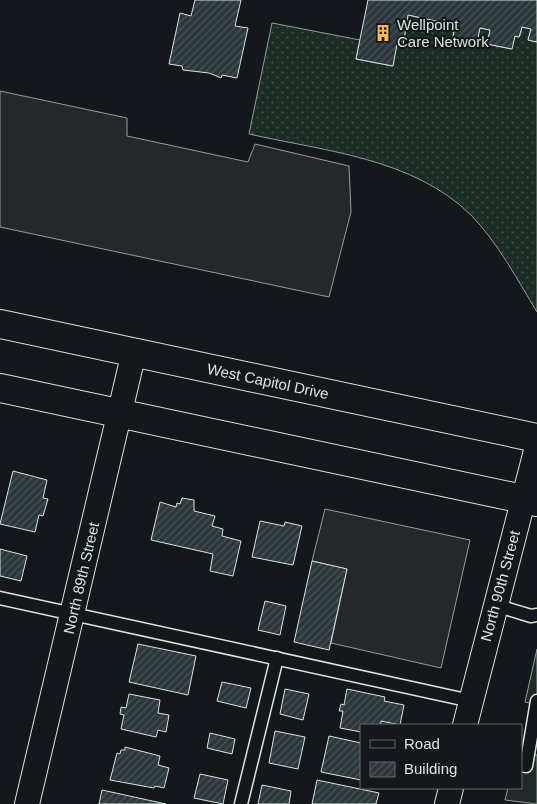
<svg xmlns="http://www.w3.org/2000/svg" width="537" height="804" viewBox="0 0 537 804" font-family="Arial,sans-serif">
  <defs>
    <pattern id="grass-dots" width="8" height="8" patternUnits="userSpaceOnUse" patternTransform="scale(1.25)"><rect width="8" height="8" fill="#1a2d24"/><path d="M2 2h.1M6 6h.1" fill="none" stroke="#3b4b43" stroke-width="1.8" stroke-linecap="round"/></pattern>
    <pattern id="building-hatch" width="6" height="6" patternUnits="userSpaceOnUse" patternTransform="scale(1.25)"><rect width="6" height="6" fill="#2c363c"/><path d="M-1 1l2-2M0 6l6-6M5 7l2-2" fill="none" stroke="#4a5358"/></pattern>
  </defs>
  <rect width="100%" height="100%" fill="#14181c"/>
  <!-- grass -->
  <path fill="url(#grass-dots)" stroke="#939e99" d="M408,15l47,10 -2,12 23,5 4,-14 10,2 -3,14 24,5 4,-13h5l2,-9 9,2 -3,11 9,2v270c-20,-33 -39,-69 -66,-97 -58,-57 -147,-64 -222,-81l23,-111 88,17 -4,19 36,7 5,-22 6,1z"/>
  <!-- parking -->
  <g fill="#24282b" stroke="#939e99">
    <path d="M0,91l127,27v18l121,26 7,-18 94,22 2,46 -22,85 -329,-70z"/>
    <path d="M325,509l145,31 -29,128 -110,-25 16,-74 -35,-8z"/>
    <path d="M537,649v56l-12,-3z"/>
    <path d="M521,751l16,4v49l-32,-4 3,-12h13z"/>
  </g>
  <!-- building -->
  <g fill="url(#building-hatch)" stroke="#d8e6dc">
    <path d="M195,0h46l-6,26 13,2 -11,50 -15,-3 -1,3 -12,-5 -26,-3 -1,-4 -13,-2 11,-51 11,3z"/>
    <path d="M368,0h169v42l-9,-2 3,-11 -9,-2 -3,10 -4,-1 -3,13 -25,-5 3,-14 -10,-2 -3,15 -24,-6 2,-12 -47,-10 -5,30 -6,-1 -4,22 -37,-7z"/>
    <path d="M13,471l34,9 -4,18 5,1 -5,17 -4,-1 -4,17 -35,-8z"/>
    <path d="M182,498l12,2v11l21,5 -3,10 11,3 -1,7 19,5 -8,35 -23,-5 3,-17 -62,-14 9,-38 16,5 1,-4 3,1z"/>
    <path d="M260,521l24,5 1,-4 17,4 -9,39 -41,-8z"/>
    <path d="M0,549l27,7 -6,25 -21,-5z"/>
    <path d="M312,561l35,8 -18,81 -35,-8z"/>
    <path d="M265,601l21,5 -6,29 -22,-5z"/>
    <path d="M138,644l58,12 -8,39 -59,-13z"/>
    <path d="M222,682l29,6 -5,20 -29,-7z"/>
    <path d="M285,689l24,5 -6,26 -23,-6z"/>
    <path d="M347,689l38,8 -1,4 20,4 -4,20 -19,-4v4h-20v7l-21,-4 3,-17h-4l2,-7 3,1z"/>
    <path d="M129,694l31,6 -2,13 11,2 -3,17 -8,-2 -2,7 -35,-8 3,-14 -4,-1 1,-7 5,1z"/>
    <path d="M275,731l30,6 -7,32 -29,-6z"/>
    <path d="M210,733l25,6 -3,15 -25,-6z"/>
    <path d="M329,736l32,7v37l-40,-8z"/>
    <path d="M125,747l35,9 -2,9 11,3 -5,20 -9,-2 -1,2 -44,-8 7,-27 3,1 1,-4h4z"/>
    <path d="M200,774l28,6 -5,24 -29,-6z"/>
    <path d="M317,780l62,13 -3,11h-64z"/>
    <path d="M262,785l29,6 -2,13h-31z"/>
    <path d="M102,790l64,14h-67z"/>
  </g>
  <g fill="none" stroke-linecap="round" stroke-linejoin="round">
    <!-- lane casing -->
    <g stroke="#d8e6dc" stroke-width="15">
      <g id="lane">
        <path d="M0,598l471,103"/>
        <path d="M495,605l36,11 6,-1"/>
        <path d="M521,765l5,1 11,-65"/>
        <path d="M241,804l36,-146"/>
      </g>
    </g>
    <!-- street casing -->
    <g stroke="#d8e6dc" stroke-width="26">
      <g id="street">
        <path d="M465,725l72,-278"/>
        <path d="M27,804l107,-452"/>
        <path d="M447,804l4,-16"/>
      </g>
    </g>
    <!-- primary casing -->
    <g stroke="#d8e6dc" stroke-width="30">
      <g id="primary">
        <path d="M0,324l537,114"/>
        <path d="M0,388l537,114"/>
      </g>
    </g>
    <!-- lane -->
    <use href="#lane" stroke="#14181c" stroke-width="12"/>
    <!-- street -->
    <use href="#street" stroke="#14181c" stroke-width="24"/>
    <!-- primary -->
    <use href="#primary" stroke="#14181c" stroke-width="28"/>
  </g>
  <!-- icons -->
  <defs>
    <g id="building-bare" transform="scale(1.35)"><path d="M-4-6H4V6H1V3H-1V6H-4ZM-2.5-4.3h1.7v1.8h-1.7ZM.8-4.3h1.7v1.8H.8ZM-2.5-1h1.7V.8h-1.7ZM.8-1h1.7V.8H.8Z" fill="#ffb74d" stroke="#14181c" stroke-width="2.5" paint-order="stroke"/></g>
  </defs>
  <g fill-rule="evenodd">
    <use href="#building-bare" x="383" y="33"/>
  </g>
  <g text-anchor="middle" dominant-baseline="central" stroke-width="4" stroke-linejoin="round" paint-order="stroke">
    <!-- poi labels -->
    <g font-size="15" fill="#d8e6dc" stroke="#14181c" text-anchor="start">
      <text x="397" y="24">Wellpoint<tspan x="397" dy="17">Care Network</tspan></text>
    </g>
    <!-- street labels -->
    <g font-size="15" fill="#d8e6dc" stroke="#14181c">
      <text transform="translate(268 381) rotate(12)">West Capitol Drive</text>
      <text transform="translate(81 578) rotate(-77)">North 89th Street</text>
      <text transform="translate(500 586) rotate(-75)">North 90th Street</text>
    </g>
  </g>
  <!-- legend -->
  <rect x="360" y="724" width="162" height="65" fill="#14181c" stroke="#626a69"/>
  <rect x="370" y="740" width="25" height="8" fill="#14181c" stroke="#626a69"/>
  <text x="404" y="749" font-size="15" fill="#d8e6dc">Road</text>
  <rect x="370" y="762" width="25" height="15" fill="url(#building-hatch)" stroke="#626a69"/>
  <text x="404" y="774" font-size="15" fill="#d8e6dc">Building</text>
</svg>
